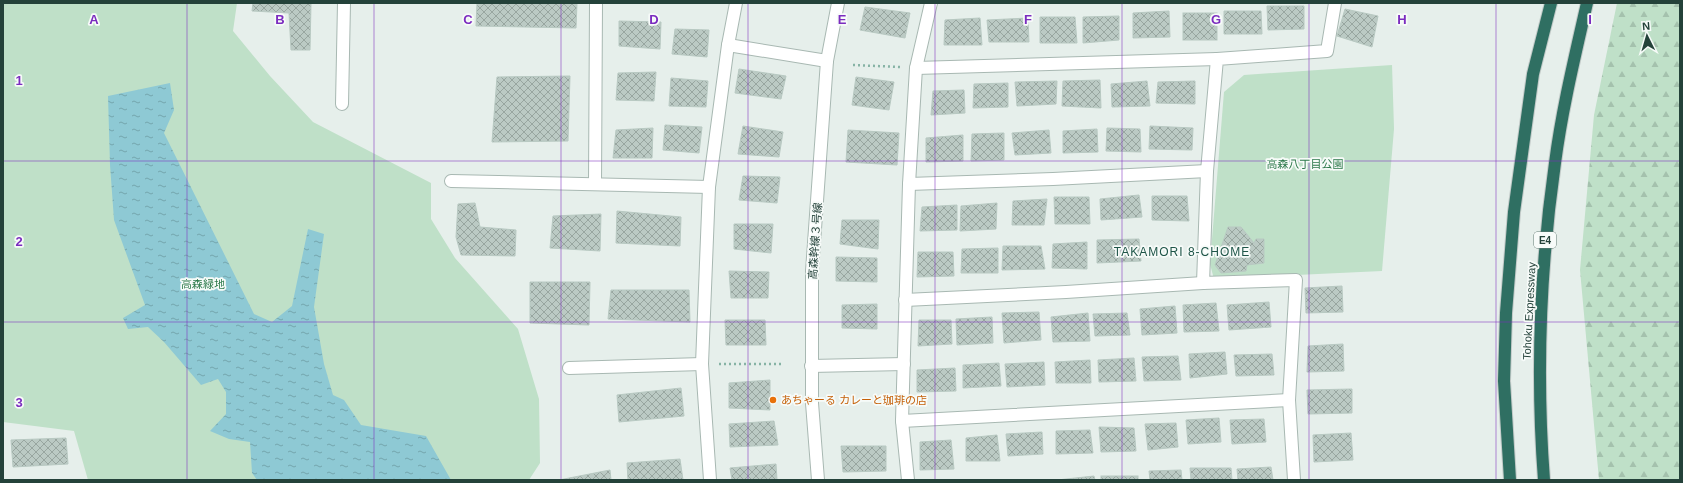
<svg xmlns="http://www.w3.org/2000/svg" width="1683" height="483" viewBox="0 0 1683 483" font-family="Arial,'Noto Sans JP',sans-serif">
  <defs>
    <pattern id="forest-firs" width="22" height="20" patternUnits="userSpaceOnUse"><rect width="22" height="20" fill="#bfe0c8"/><path d="M5 1l3.5 6h-7zM16 11l3.5 6h-7z" fill="#a4c1ad"/></pattern>
    <pattern id="water-ripples" width="26" height="14" patternUnits="userSpaceOnUse"><rect width="26" height="14" fill="#8ec9d4"/><path d="M2 4q2-2 4 0t4 0M15 11q2-2 4 0t4 0" fill="none" stroke="#74a5ad"/></pattern>
    <pattern id="building-cross-hatch" width="8" height="8" patternUnits="userSpaceOnUse"><rect width="8" height="8" fill="#bbcac4"/><path d="M0 0l8 8M0 8l8-8" fill="none" stroke="#98a6a0"/></pattern>
  </defs>
  <rect width="100%" height="100%" fill="#e6efeb"/>
  <!-- forest -->
  <path fill="url(#forest-firs)" d="M1617,3h63v477h-81l-19,-210 14,-155z"/>
  <!-- park -->
  <g fill="#bfe0c8">
    <path d="M3,3h234l-4,28 37,45 43,46 118,61v36l24,39 63,71 21,70 1,64 -11,17h-441l-14,-49 -71,-9z"/>
    <path d="M1392,65l2,64 -12,142 -168,8 -4,-15 14,-172 20,-17z"/>
  </g>
  <!-- water -->
  <path fill="url(#water-ripples)" d="M170,83l4,27 -10,23 90,181 18,8 20,-16 16,-77 16,5 -10,73 10,57 9,31 11,5 17,25 65,11 25,44h-194l-5,-7 -2,-31 -21,-3 -19,-8 16,-17v-22l-8,-13 -17,6 -37,-43 -16,-15 -20,2 -5,-11 22,-13 -31,-85 -4,-55 -2,-69z"/>
  <!-- building -->
  <g fill="url(#building-cross-hatch)" stroke="#b8c9c2">
    <path d="M253,3h58l-1,47h-19l-2,-37 -37,-2z"/>
    <path d="M477,3h100l-1,25 -100,-2z"/>
    <path d="M1267,6h37v23l-36,1z"/>
    <path d="M865,7l45,6 -5,25 -45,-8z"/>
    <path d="M1345,9l33,7 -6,31 -35,-11z"/>
    <path d="M1169,11l1,26 -37,1v-25z"/>
    <path d="M1224,11h37l1,23h-38z"/>
    <rect x="1183" y="13" width="34" height="27"/>
    <path d="M1119,16v24l-36,3v-26z"/>
    <path d="M1040,17h35l2,26h-37z"/>
    <path d="M980,18l2,27h-38l1,-25z"/>
    <path d="M1028,18l1,24h-40l-2,-22z"/>
    <path d="M619,21l42,1 -1,27 -41,-3z"/>
    <path d="M675,29l34,1 -2,27 -35,-3z"/>
    <path d="M739,69l47,7 -5,23 -46,-6z"/>
    <path d="M656,72l-2,29 -38,-1 2,-27z"/>
    <path d="M570,76l-2,65 -76,1 5,-65z"/>
    <path d="M856,77l38,5 -5,28 -37,-5z"/>
    <path d="M671,78l37,3 -2,26 -37,-1z"/>
    <path d="M1100,80l1,28 -39,-2 1,-25z"/>
    <path d="M1057,81l-1,23 -39,2 -2,-24z"/>
    <path d="M1147,81l3,25 -38,1 -1,-23z"/>
    <path d="M1195,81v23l-39,-1 2,-21z"/>
    <path d="M1008,83v24l-35,1 1,-24z"/>
    <path d="M964,90l1,23 -34,2 2,-24z"/>
    <path d="M665,125l37,2 -3,26 -36,-3z"/>
    <path d="M743,126l40,6 -4,25 -41,-3z"/>
    <path d="M1150,126l43,2 -1,22 -43,-1z"/>
    <path d="M653,128l-1,30h-39l3,-28z"/>
    <path d="M1107,128l33,1 1,23 -35,-1z"/>
    <path d="M1097,129l1,23 -35,1v-22z"/>
    <path d="M848,130l51,3 -2,32 -51,-3z"/>
    <path d="M1049,130l2,23 -36,2 -3,-22z"/>
    <path d="M1004,133v27l-33,1 1,-27z"/>
    <path d="M963,135v26l-37,1v-24z"/>
    <path d="M743,176l37,1 -3,26 -38,-3z"/>
    <path d="M1139,195l3,22 -41,3 -1,-21z"/>
    <path d="M1152,196h35l2,25 -37,-1z"/>
    <path d="M1054,197h35l1,27h-35z"/>
    <path d="M1047,199l-3,26h-32l1,-24z"/>
    <path d="M475,203l5,24 36,3 -1,26 -54,-1 -5,-18 2,-33z"/>
    <path d="M997,203l-1,26 -36,2 1,-25z"/>
    <path d="M957,205v25l-37,1 2,-24z"/>
    <path d="M617,211l64,6 -1,29 -64,-3z"/>
    <path d="M601,214l-1,37 -50,-3 3,-32z"/>
    <path d="M842,220h37l-1,29 -38,-5z"/>
    <path d="M734,224h39l-2,29 -37,-4z"/>
    <path d="M1228,227h13l13,16 2,-4h8v24l-17,2 -1,6 -25,2 -6,-8z"/>
    <path d="M1139,239l2,22 -44,2v-23z"/>
    <path d="M1087,242v27l-35,-1 1,-24z"/>
    <path d="M1003,246h38l4,23 -43,1z"/>
    <path d="M998,248v25h-37l1,-24z"/>
    <path d="M918,252h35l1,24 -37,1z"/>
    <path d="M836,257l41,1v24l-41,-1z"/>
    <path d="M729,271l40,1 -1,26h-37z"/>
    <path d="M530,282h60l-1,43 -59,-2z"/>
    <path d="M1342,286l1,26 -37,1 -1,-25z"/>
    <path d="M611,290h78l1,32 -82,-3z"/>
    <path d="M1269,302l2,25 -42,3 -2,-25z"/>
    <path d="M1216,303l3,28 -35,1 -1,-27z"/>
    <path d="M877,304v25l-35,-1v-23z"/>
    <path d="M1175,306l2,27 -35,2 -2,-26z"/>
    <path d="M1039,312l2,28 -37,3 -2,-30z"/>
    <path d="M1088,313l2,28 -37,1 -2,-25z"/>
    <path d="M1127,313l3,22 -35,1 -2,-22z"/>
    <path d="M992,317l1,26 -36,2 -1,-26z"/>
    <path d="M725,320h40l1,25h-40z"/>
    <path d="M919,320h32l1,24 -34,2z"/>
    <path d="M1343,344l1,27 -37,1 1,-26z"/>
    <path d="M1225,352l2,22 -37,4 -1,-24z"/>
    <path d="M1272,354l2,21 -38,1 -2,-21z"/>
    <path d="M1178,356l3,24 -37,1 -2,-24z"/>
    <path d="M1134,358l2,23 -37,1 -1,-22z"/>
    <path d="M1090,360l1,23h-35l-1,-21z"/>
    <path d="M1044,362l1,23 -38,2 -2,-23z"/>
    <path d="M999,363l2,23 -38,2v-23z"/>
    <path d="M955,368l1,23 -39,1v-22z"/>
    <path d="M770,380v30l-41,-2v-25z"/>
    <path d="M681,388l3,28 -65,6 -2,-27z"/>
    <path d="M1352,389v24l-44,1 -1,-24z"/>
    <path d="M1219,418l2,24 -33,2 -2,-24z"/>
    <path d="M1264,419l2,23 -34,2 -2,-24z"/>
    <path d="M774,421l4,24 -48,2 -1,-23z"/>
    <path d="M1176,423l2,24 -30,3 -3,-26z"/>
    <path d="M1099,427l35,1 2,23 -35,1z"/>
    <path d="M1090,430l3,23 -37,1v-23z"/>
    <path d="M1042,432l1,22 -35,2 -2,-22z"/>
    <path d="M1351,433l2,27 -39,2 -1,-27z"/>
    <path d="M997,435l3,26h-34v-23z"/>
    <path d="M66,438l2,26 -55,3 -2,-27z"/>
    <path d="M951,440l3,29 -34,1v-28z"/>
    <path d="M841,446h45v25l-43,1z"/>
    <path d="M680,459l3,21h-55l-1,-17z"/>
    <path d="M776,464l1,16h-45l-2,-12z"/>
    <path d="M1271,467l2,13h-35l-1,-11z"/>
    <path d="M1190,468h41l1,12h-41z"/>
    <path d="M610,470l1,10h-52z"/>
    <path d="M1181,470l1,10h-32l-1,-9z"/>
    <path d="M1094,476l1,4h-38z"/>
    <rect x="1101" y="476" width="37" height="4"/>
  </g>
  <g fill="none" stroke-linecap="round" stroke-linejoin="round">
    <!-- minor casing -->
    <g stroke="#a8b8b2" stroke-width="14">
      <g id="minor">
        <path d="M728,45l99,16"/>
        <path d="M916,68l301,-9"/>
        <path d="M342,104l2,-101"/>
        <path d="M451,181l258,6"/>
        <path d="M595,184l1,-181"/>
        <path d="M909,184l144,-5 154,-8"/>
        <path d="M905,300l161,-8 137,-9"/>
        <path d="M811,366l93,-2"/>
        <path d="M569,368l133,-4"/>
        <path d="M902,421l387,-21"/>
        <path d="M710,480l-8,-116 7,-177 19,-142 8,-42"/>
        <path d="M908,480l-6,-59 7,-237 7,-116 15,-65"/>
        <path d="M1294,480l-5,-80 7,-120 -93,3 4,-112 10,-112 110,-8 8,-48"/>
      </g>
    </g>
    <!-- tertiary casing -->
    <g stroke="#a8b8b2" stroke-width="14">
      <path id="tertiary" d="M818,480l-6,-77v-132l15,-210 11,-58"/>
    </g>
    <!-- motorway casing -->
    <g stroke="#c2cac8" stroke-width="14">
      <g id="motorway">
        <path d="M1510,480l-6,-99 2,-68 8,-101 19,-138 18,-71"/>
        <path d="M1544,480c-8,-106 -4,-212 11,-317 7,-54 20,-107 32,-160"/>
      </g>
    </g>
    <!-- path -->
    <g stroke="#86b3a5" stroke-width="2.5" stroke-dasharray="2 3" stroke-linecap="butt">
      <path d="M853,65l47,2"/>
      <path d="M719,364h64"/>
    </g>
    <!-- minor -->
    <use href="#minor" stroke="#fff" stroke-width="12"/>
    <!-- tertiary -->
    <use href="#tertiary" stroke="#fff" stroke-width="12"/>
    <!-- motorway -->
    <use href="#motorway" stroke="#2f6f62" stroke-width="12"/>
  </g>
  <!-- grid -->
  <path fill="none" stroke="#7b2cbf" stroke-width="1" stroke-opacity="0.55" d="M187,3v477M374,3v477M561,3v477M748,3v477M935,3v477M1122,3v477M1309,3v477M1496,3v477M3,161h1677M3,322h1677"/>
  <!-- markers -->
  <circle fill="#e8710a" stroke="#f7fbf9" stroke-width="1.5" cx="773" cy="400" r="4"/>
  <g text-anchor="middle" dominant-baseline="central" stroke-width="3.5" stroke-linejoin="round" paint-order="stroke">
    <!-- shield labels -->
    <rect fill="#f7fbf9" stroke="#637a73" stroke-width="1" x="1534" y="232" width="22" height="16" rx="3"/>
    <g font-size="10" font-weight="bold" fill="#24423a">
      <text x="1545" y="240">E4</text>
    </g>
    <!-- park labels -->
    <g font-size="11" fill="#2d7a4b" stroke="#f7fbf9">
      <text x="1305" y="164">高森八丁目公園</text>
      <text x="203" y="284">高森緑地</text>
    </g>
    <!-- street labels -->
    <g font-size="11" fill="#24423a" stroke="#f7fbf9">
      <text transform="translate(815 241) rotate(-86)">高森幹線３号線</text>
      <text transform="translate(1529 311) rotate(-87)">Tohoku Expressway</text>
    </g>
    <!-- food labels -->
    <g font-size="11" fill="#c56008" stroke="#f7fbf9" text-anchor="start">
      <text x="781" y="400">あちゃーる カレーと珈琲の店</text>
    </g>
    <!-- neighbourhood labels -->
    <g font-size="12" letter-spacing="1" fill="#1f5548" stroke="#f7fbf9">
      <text x="1182" y="252">TAKAMORI 8-CHOME</text>
    </g>
  </g>
  <g font-size="13" text-anchor="middle" font-weight="bold" fill="#7b2cbf" stroke="#f7fbf9" stroke-width="3.5" stroke-linejoin="round" paint-order="stroke">
    <text x="94" y="24">A</text>
    <text x="280" y="24">B</text>
    <text x="468" y="24">C</text>
    <text x="654" y="24">D</text>
    <text x="842" y="24">E</text>
    <text x="1028" y="24">F</text>
    <text x="1216" y="24">G</text>
    <text x="1402" y="24">H</text>
    <text x="1590" y="24">I</text>
    <text x="19" y="85">1</text>
    <text x="19" y="246">2</text>
    <text x="19" y="407">3</text>
  </g>
  <!-- border -->
  <rect width="1683" height="483" fill="none" stroke="#24423a" stroke-width="8"/>
  <!-- north arrow -->
  <g transform="translate(1647 36) rotate(355)" stroke="#f7fbf9" stroke-width="3" paint-order="stroke">
  <path d="M0-3L7 15L0 10L-7 15Z" fill="#24423a"/>
  <text y="-6" font-size="11" font-weight="bold" text-anchor="middle" fill="#24423a">N</text>
  </g>
</svg>
